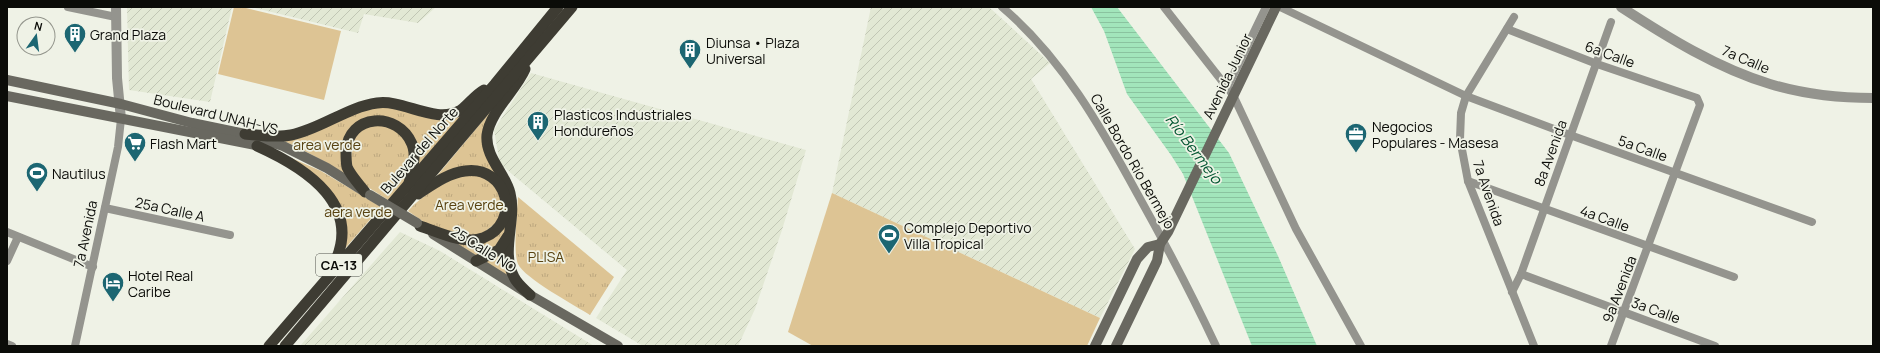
<svg xmlns="http://www.w3.org/2000/svg" width="1880" height="353" viewBox="0 0 1880 353" font-family="Manrope,sans-serif">
  <defs>
    <pattern id="industrial-furrows" width="10" height="10" patternUnits="userSpaceOnUse"><rect width="10" height="10" fill="#e2e8d4"/><path d="M-1 1l2-2M0 10L10 0M9 11l2-2" fill="none" stroke="#c1c6b4"/></pattern>
    <pattern id="park-tufts" width="24" height="20" patternUnits="userSpaceOnUse"><rect width="24" height="20" fill="#ddc494"/><path d="M3 7l-1-3M5 7V3M7 7l1-3M15 17l-1-3M17 17v-4M19 17l1-3" fill="none" stroke="#bca77e"/></pattern>
    <pattern id="water-rules" width="6" height="5" patternUnits="userSpaceOnUse"><rect width="6" height="5" fill="#a2e5bb"/><path d="M0 2.5h6" fill="none" stroke="#8ac39f"/></pattern>
  </defs>
  <rect width="100%" height="100%" fill="#eff2e6"/>
  <!-- industrial -->
  <g fill="url(#industrial-furrows)">
    <path d="M127,7h105l-22,95 -81,-12z"/>
    <path d="M251,7h185l-18,16 -54,-9 -6,19z"/>
    <path d="M871,7h118l61,56 -19,16 104,170 -35,69 -268,-125z"/>
    <path d="M531,73l275,77 -24,80 -27,79 -17,37h-95l-47,-28 31,-48 -127,-106 -6,-34z"/>
    <path d="M400,232l40,19 154,95h-294z"/>
  </g>
  <!-- grass -->
  <g fill="#ddc494">
    <path d="M234,7h8l99,24 -17,69 -106,-26z"/>
    <path d="M832,193l268,125 -13,28h-274l-25,-14z"/>
  </g>
  <!-- park -->
  <g fill="url(#park-tufts)">
    <path d="M515,82l-31,53 16,43 -25,-11 -44,16z"/>
    <path d="M474,101l-58,67 1,-4 -23,-43 -46,12v43c-21,-14 -43,-25 -66,-36l85,-31 14,-3 50,11z"/>
    <path d="M384,125l12,5 12,15 2,15 -3,19 -19,21 -25,-16 -13,-19 4,-29 8,-9z"/>
    <path d="M289,157l32,14 60,36 -39,45 1,-37z"/>
    <path d="M465,173l24,5 14,21 -5,22 -17,14 -15,1 -38,-11 -20,-14c16,-18 36,-28 57,-38z"/>
    <path d="M518,197l96,80 -24,38c-14,-9 -66,-37 -72,-51 -5,-11 -1,-52 0,-67z"/>
    <path d="M509,213c-5,28 -5,31 -31,44l-29,-18 29,2z"/>
    <path d="M506,245l4,33 -26,-17z"/>
  </g>
  <!-- water -->
  <path fill="url(#water-rules)" d="M1091,7h26l112,146 49,103 39,90h-65l-69,-172 -12,-19 -44,-61 -23,-63z"/>
  <g fill="none" stroke-linecap="round" stroke-linejoin="round">
    <!-- minor -->
    <g stroke="#94948e" stroke-width="8">
      <path d="M68,7l48,10"/>
      <path d="M1002,7c60,51 99,120 136,188 28,50 54,100 78,151"/>
      <path d="M1164,7l69,88 63,134 65,117"/>
      <path d="M1280,7l186,89 104,39 242,87"/>
      <path d="M1514,17l-48,79 -5,17 -1,26 8,42 66,165"/>
      <path d="M1507,29l90,35 100,34 3,7 -89,241"/>
      <path d="M1227,88l39,-81"/>
      <path d="M1468,181l266,96"/>
      <path d="M105,208l125,27"/>
      <path d="M7,232l86,35"/>
      <path d="M7,261l11,-24"/>
      <path d="M1521,274l194,72"/>
      <path d="M1512,292l9,-18 90,-252"/>
      <path d="M7,344l5,2"/>
      <path d="M75,346l43,-199 3,-28"/>
    </g>
    <!-- tertiary -->
    <g stroke="#94948e" stroke-width="10">
      <path d="M116,7l1,71 4,41"/>
      <path d="M1621,7c46,30 96,61 149,77 33,10 69,14 103,14"/>
    </g>
    <!-- secondary -->
    <g stroke="#696860" stroke-width="10">
      <path d="M7,80l114,24 71,19 53,11 38,12 44,22 35,22"/>
      <path d="M7,96l258,51"/>
      <path d="M433,234l97,61 88,51"/>
      <path d="M1095,346l42,-87 11,-12 12,-3"/>
      <path d="M1116,346l41,-85 3,-17 8,-12 108,-225"/>
    </g>
    <!-- trunk -->
    <g stroke="#3e3c33" stroke-width="11">
      <path d="M525,69c-9,21 -35,43 -38,66 -2,22 18,38 23,58 7,27 -10,58 4,84 3,7 11,13 16,18"/>
      <path d="M245,134c15,1 31,4 46,1 30,-6 56,-28 86,-32 27,-4 58,22 84,7 8,-6 14,-15 23,-20"/>
      <path d="M257,146c49,22 109,60 75,122"/>
      <path d="M365,192c-6,-8 -14,-16 -18,-25 -1,-5 -1,-11 -1,-15 2,-39 52,-41 66,-8 5,12 0,27 -3,39"/>
      <path d="M418,194c14,-9 30,-21 47,-23 42,-6 58,51 18,67 -19,7 -45,-6 -63,-12"/>
      <path d="M476,261l23,-11 9,-14"/>
      <path d="M269,346l226,-262 63,-77"/>
      <path d="M285,346l287,-339"/>
    </g>
    <!-- secondary-bridge -->
    <path stroke="#696860" stroke-width="10" d="M370,195l47,28"/>
  </g>
  <!-- icons -->
  <defs>
    <g id="building-pin" transform="scale(1.15)"><path d="M0 17L-7.5 6A9.5 9.5 0 1 1 7.5 6Z" fill="#1c6672" stroke="#eff2e6"/><path d="M-4-6H4V6H1V3H-1V6H-4ZM-2.5-4.3h1.7v1.8h-1.7ZM.8-4.3h1.7v1.8H.8ZM-2.5-1h1.7V.8h-1.7ZM.8-1h1.7V.8H.8Z" fill="#fff"/></g>
    <g id="office-pin" transform="scale(1.15)"><path d="M0 17L-7.5 6A9.5 9.5 0 1 1 7.5 6Z" fill="#1c6672" stroke="#eff2e6"/><path d="M-6-3h4V-5.5h4V-3h4V5H-6ZM-1-4.5V-3h2v-1.5ZM-6 0V1H6V0Z" fill="#fff"/></g>
    <g id="supermarket-pin" transform="scale(1.15)"><path d="M0 17L-7.5 6A9.5 9.5 0 1 1 7.5 6Z" fill="#1c6672" stroke="#eff2e6"/><path d="M-6-5.5h2.5l.6 2H6L4.5 2H-2.5L-4.4-4H-6ZM-1.5 3.2a1.3 1.3 0 1 0 .1 0ZM3 3.2a1.3 1.3 0 1 0 .1 0Z" fill="#fff"/></g>
    <g id="stadium-pin" transform="scale(1.15)"><path d="M0 17L-7.5 6A9.5 9.5 0 1 1 7.5 6Z" fill="#1c6672" stroke="#eff2e6"/><path d="M0-5a6.5 5 0 1 0 0 10a6.5 5 0 1 0 0-10ZM-3.5-1.8h7v3.6h-7Z" fill="#fff"/></g>
    <g id="hotel-pin" transform="scale(1.15)"><path d="M0 17L-7.5 6A9.5 9.5 0 1 1 7.5 6Z" fill="#1c6672" stroke="#eff2e6"/><path d="M-6-4.5h1.5V1H6V5H4.5V3h-9V5H-6ZM-4 0a1.8 1.8 0 1 1 3.6 0ZM.5 0V-2.5h3Q6-2.5 6 0Z" fill="#fff"/></g>
  </defs>
  <g fill-rule="evenodd">
    <use href="#building-pin" x="75" y="34"/>
    <use href="#building-pin" x="690" y="50"/>
    <use href="#building-pin" x="538" y="122"/>
    <use href="#office-pin" x="1356" y="134"/>
    <use href="#supermarket-pin" x="135" y="143"/>
    <use href="#stadium-pin" x="37" y="173"/>
    <use href="#stadium-pin" x="889" y="235"/>
    <use href="#hotel-pin" x="113" y="283"/>
  </g>
  <g text-anchor="middle" dominant-baseline="central" stroke-width="3.5" stroke-linejoin="round" paint-order="stroke">
    <!-- shield labels -->
    <rect fill="#eff2e6" stroke="#4f514b" stroke-width="1" x="316" y="254" width="46" height="22" rx="3"/>
    <g font-size="13" font-weight="bold" fill="#0b0c08">
      <text x="339" y="265">CA-13</text>
    </g>
    <!-- poi labels -->
    <g font-size="14" fill="#0b0c08" stroke="#eff2e6" text-anchor="start">
      <text x="90" y="34">Grand Plaza</text>
      <text x="706" y="42">Diunsa • Plaza<tspan x="706" dy="16">Universal</tspan></text>
      <text x="554" y="114">Plasticos Industriales<tspan x="554" dy="16">Hondureños</tspan></text>
      <text x="1372" y="126">Negocios<tspan x="1372" dy="16">Populares - Masesa</tspan></text>
      <text x="150" y="143">Flash Mart</text>
      <text x="52" y="173">Nautilus</text>
      <text x="904" y="227">Complejo Deportivo<tspan x="904" dy="16">Villa Tropical</tspan></text>
      <text x="128" y="275">Hotel Real<tspan x="128" dy="16">Caribe</tspan></text>
    </g>
    <!-- street labels -->
    <g font-size="14" fill="#0b0c08" stroke="#eff2e6">
      <text transform="translate(1610 54) rotate(20)">6a Calle</text>
      <text transform="translate(1746 59) rotate(23)">7a Calle</text>
      <text transform="translate(1227 76) rotate(-64)">Avenida Junior</text>
      <text transform="translate(216 114) rotate(14)">Boulevard UNAH-VS</text>
      <text transform="translate(1643 148) rotate(20)">5a Calle</text>
      <text transform="translate(419 150) rotate(-49)">Bulevar del Norte</text>
      <text transform="translate(1550 153) rotate(-70)">8a Avenida</text>
      <text transform="translate(1133 161) rotate(60)">Calle Bordo Río Bermejo</text>
      <text transform="translate(1489 193) rotate(71)">7a Avenida</text>
      <text transform="translate(170 209) rotate(12)">25a Calle A</text>
      <text transform="translate(1605 218) rotate(20)">4a Calle</text>
      <text transform="translate(85 234) rotate(-78)">7a Avenida</text>
      <text transform="translate(484 249) rotate(32)">25 Calle NO</text>
      <text transform="translate(1619 289) rotate(-69)">9a Avenida</text>
      <text transform="translate(1656 310) rotate(20)">3a Calle</text>
    </g>
    <!-- park labels -->
    <g font-size="14" fill="#584210" stroke="#eff2e6">
      <text x="327" y="144">area verde</text>
      <text x="471" y="204">Area verde.</text>
      <text x="358" y="211">aera verde</text>
      <text x="546" y="256">PLISA</text>
    </g>
    <!-- water labels -->
    <g font-size="15" font-style="italic" fill="#015530" stroke="#eff2e6">
      <text transform="translate(1194 149) rotate(53)">Río Bermejo</text>
    </g>
  </g>
  <!-- border -->
  <rect width="1880" height="353" fill="none" stroke="#0b0c08" stroke-width="16"/>
  <!-- north arrow -->
  <g transform="translate(36 36) rotate(14)"><circle r="19" fill="#eff2e6" stroke="#94968d"/>
  <path d="M0-3L7 15L0 10L-7 15Z" fill="#1c6672"/>
  <text y="-6" font-size="11" font-weight="bold" text-anchor="middle" fill="#0b0c08">N</text>
  </g>
</svg>
